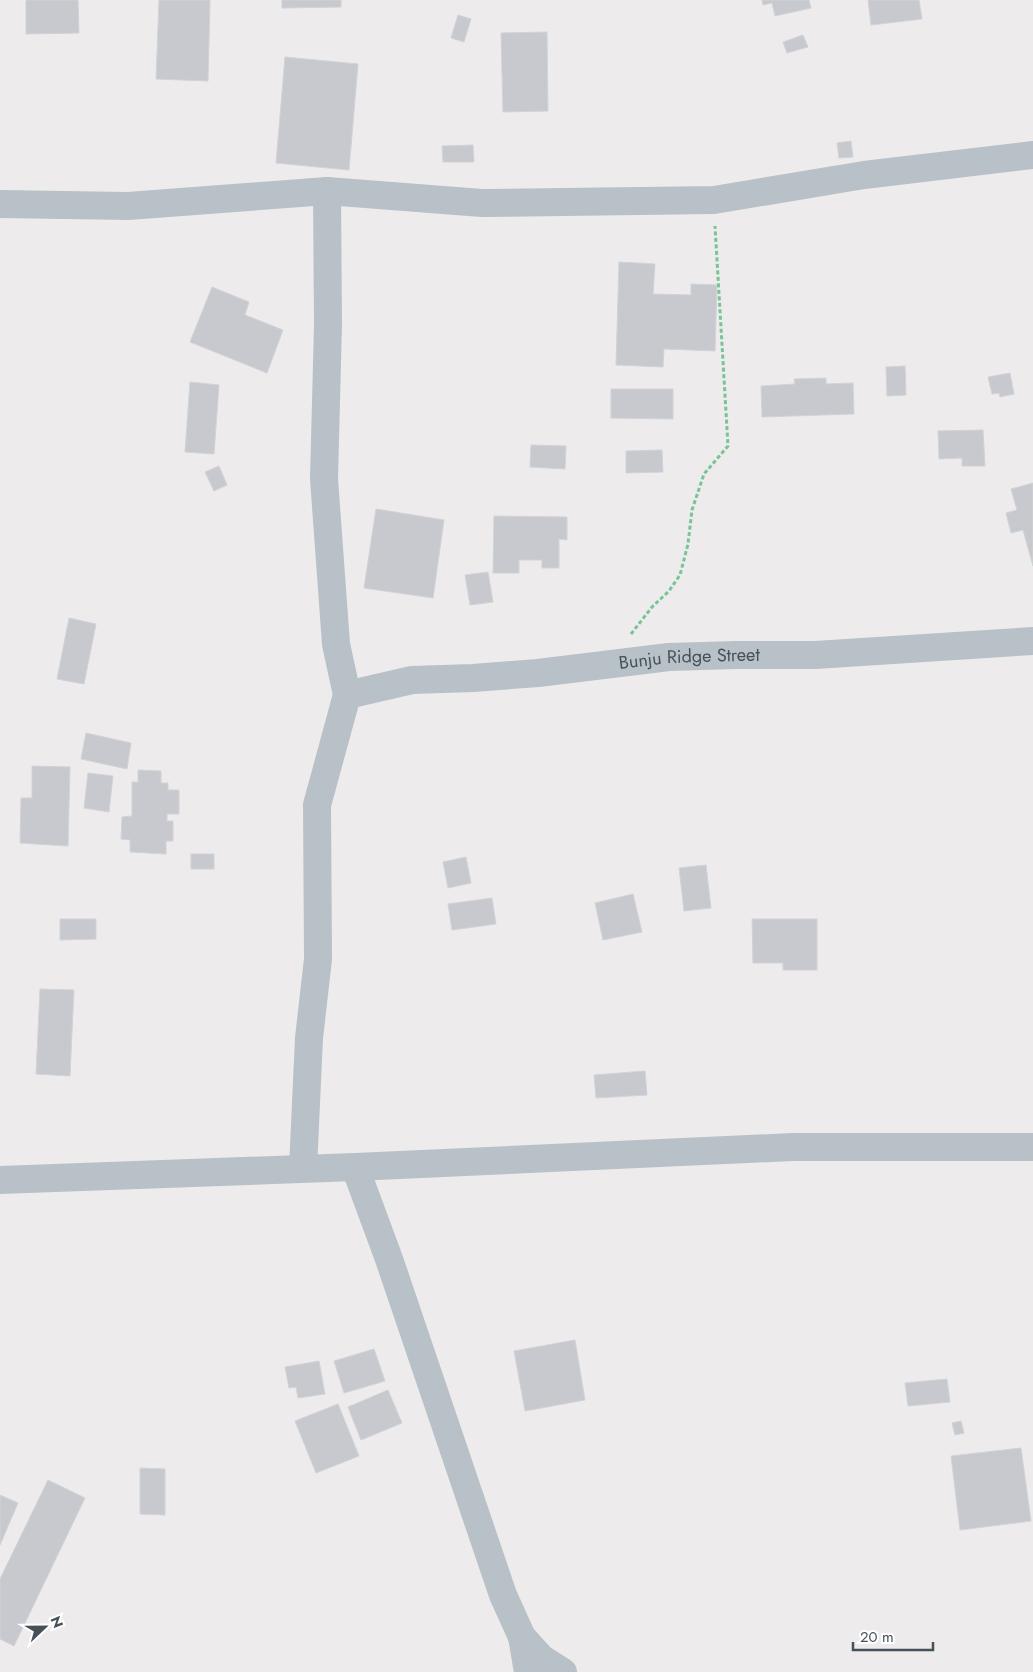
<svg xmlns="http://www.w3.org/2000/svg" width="1033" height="1672" viewBox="0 0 1033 1672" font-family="Jost,sans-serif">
  <rect width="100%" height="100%" fill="#eeebec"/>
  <!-- building -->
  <g fill="#c7c9ce" stroke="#d0d3d7">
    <path d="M26,0h52l1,33 -53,1z"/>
    <path d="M159,0h51l-2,81 -52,-2z"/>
    <path d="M282,0h59v7l-59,1z"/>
    <path d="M762,0h47l2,8 -36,8 -3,-13 -9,2z"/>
    <path d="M868,0h51l3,19 -51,6z"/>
    <path d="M458,15l13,4 -7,23 -13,-4z"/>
    <path d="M547,32l1,79 -45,1 -2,-79z"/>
    <path d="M803,35l5,12 -21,6 -4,-11z"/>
    <path d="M285,57l73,7 -9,106 -73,-7z"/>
    <path d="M851,141l2,16 -14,1 -2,-15z"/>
    <path d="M473,145l1,17h-31l-1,-16z"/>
    <path d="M619,262l36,2 -2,30 38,1v-11l26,1 -2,66 -51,-2 -1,18 -47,-2z"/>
    <path d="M212,287l37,15 -4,13 38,15 -16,43 -77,-31z"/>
    <path d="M905,366l1,29 -19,1 -1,-29z"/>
    <path d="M1010,373l4,21 -14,3 -1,-4 -7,1 -4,-17z"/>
    <path d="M826,378v6l27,-1 1,31 -92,3 -1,-31 34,-2 -1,-5z"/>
    <path d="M190,382l29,3 -5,69 -29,-2z"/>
    <path d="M611,389h62v30l-62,-1z"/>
    <path d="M983,430l2,36h-23v-8l-23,1 -1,-28z"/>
    <path d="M531,445l35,1 -1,23 -35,-2z"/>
    <path d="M662,450l1,22 -37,1v-22z"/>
    <path d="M219,466l8,19 -13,6 -9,-19z"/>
    <path d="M1033,483v83l-10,-36 -12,3 -5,-20 11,-3 -6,-21z"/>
    <path d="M376,509l68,11 -11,78 -69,-10z"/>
    <path d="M494,516l73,1v23l-8,-1v29h-17v-8h-23v13h-26z"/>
    <path d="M488,572l5,30 -23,3 -5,-30z"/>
    <path d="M69,618l27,6 -12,60 -27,-5z"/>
    <path d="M86,733l45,10 -4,26 -46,-10z"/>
    <path d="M32,766l38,1 -2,79 -48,-3 1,-45h11z"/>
    <path d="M138,770l23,1v12h7v7h11v24h-12v7h6v20h-7v13l-36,-2v-12l-9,-1 1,-22 10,-1v-34h6z"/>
    <path d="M88,773l25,3 -4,36 -25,-4z"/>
    <rect x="191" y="854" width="23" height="15"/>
    <path d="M466,857l5,26 -23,5 -5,-26z"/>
    <path d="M706,865l5,43 -27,3 -5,-43z"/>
    <path d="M633,894l9,38 -39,8 -8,-37z"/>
    <path d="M492,898l4,26 -44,6 -4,-26z"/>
    <path d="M60,919h36v20l-36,1z"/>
    <path d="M752,919h65v51h-34v-7h-30z"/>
    <path d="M40,989l34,1 -4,86 -34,-2z"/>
    <path d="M645,1071l2,24 -51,3 -2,-23z"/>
    <path d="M575,1340l10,60 -60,11 -11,-60z"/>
    <path d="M374,1349l11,32 -41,12 -10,-32z"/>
    <path d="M319,1361l6,33 -27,4 -2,-11 -7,1 -4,-21z"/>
    <path d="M947,1379l3,23 -42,4 -3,-23z"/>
    <path d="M388,1390l14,33 -41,17 -13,-33z"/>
    <path d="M338,1404l21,52 -43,17 -21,-52z"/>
    <path d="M961,1421l3,12 -9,2 -3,-12z"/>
    <path d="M1021,1448l10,73 -71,9 -9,-74z"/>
    <path d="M140,1468l25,1v46l-25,-1z"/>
    <path d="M48,1480l37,18 -71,148 -14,-7v-60z"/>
    <path d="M0,1495l18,8 -18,42z"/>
  </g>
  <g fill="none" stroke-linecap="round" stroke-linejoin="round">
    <!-- path -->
    <path stroke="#78c497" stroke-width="3" stroke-dasharray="4 2.5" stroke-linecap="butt" d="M631,634l21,-27 17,-16 11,-16 8,-31 4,-34 12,-36 24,-28 -13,-220"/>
    <!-- street -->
    <g stroke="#b8c1c7" stroke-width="28">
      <path d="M0,204l128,2 199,-15 155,12 232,-3 150,-25 169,-20"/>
      <path id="s1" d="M347,695l65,-15 61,-2 65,-5 131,-16 67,-2h79l218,-14"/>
      <path d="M355,1167l34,92 114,336 19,42 6,35"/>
      <path d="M303,1168l6,-130 9,-79 -1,-154 30,-110 -11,-51 -12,-165 4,-155 -1,-133"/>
      <path d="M0,1180l355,-13 438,-20h240"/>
      <path d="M522,1637l19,21 22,14"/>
    </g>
  </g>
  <g text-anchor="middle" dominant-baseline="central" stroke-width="4" stroke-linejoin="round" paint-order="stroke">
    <!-- street labels -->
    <g font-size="18" fill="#465057" stroke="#fff">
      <text stroke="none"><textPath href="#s1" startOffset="345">Bunju Ridge Street</textPath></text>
    </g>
  </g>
  <!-- north arrow -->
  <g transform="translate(45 1627) rotate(68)" stroke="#ffffff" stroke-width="4" paint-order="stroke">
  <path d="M0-4L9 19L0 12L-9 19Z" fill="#465057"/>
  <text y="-8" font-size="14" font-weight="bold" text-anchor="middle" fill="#465057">N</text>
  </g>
  <!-- scale -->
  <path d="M853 1642v8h80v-8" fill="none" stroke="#465057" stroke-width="2.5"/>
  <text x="860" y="1642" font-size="15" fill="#465057" stroke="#ffffff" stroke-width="4" paint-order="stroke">20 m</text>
</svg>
